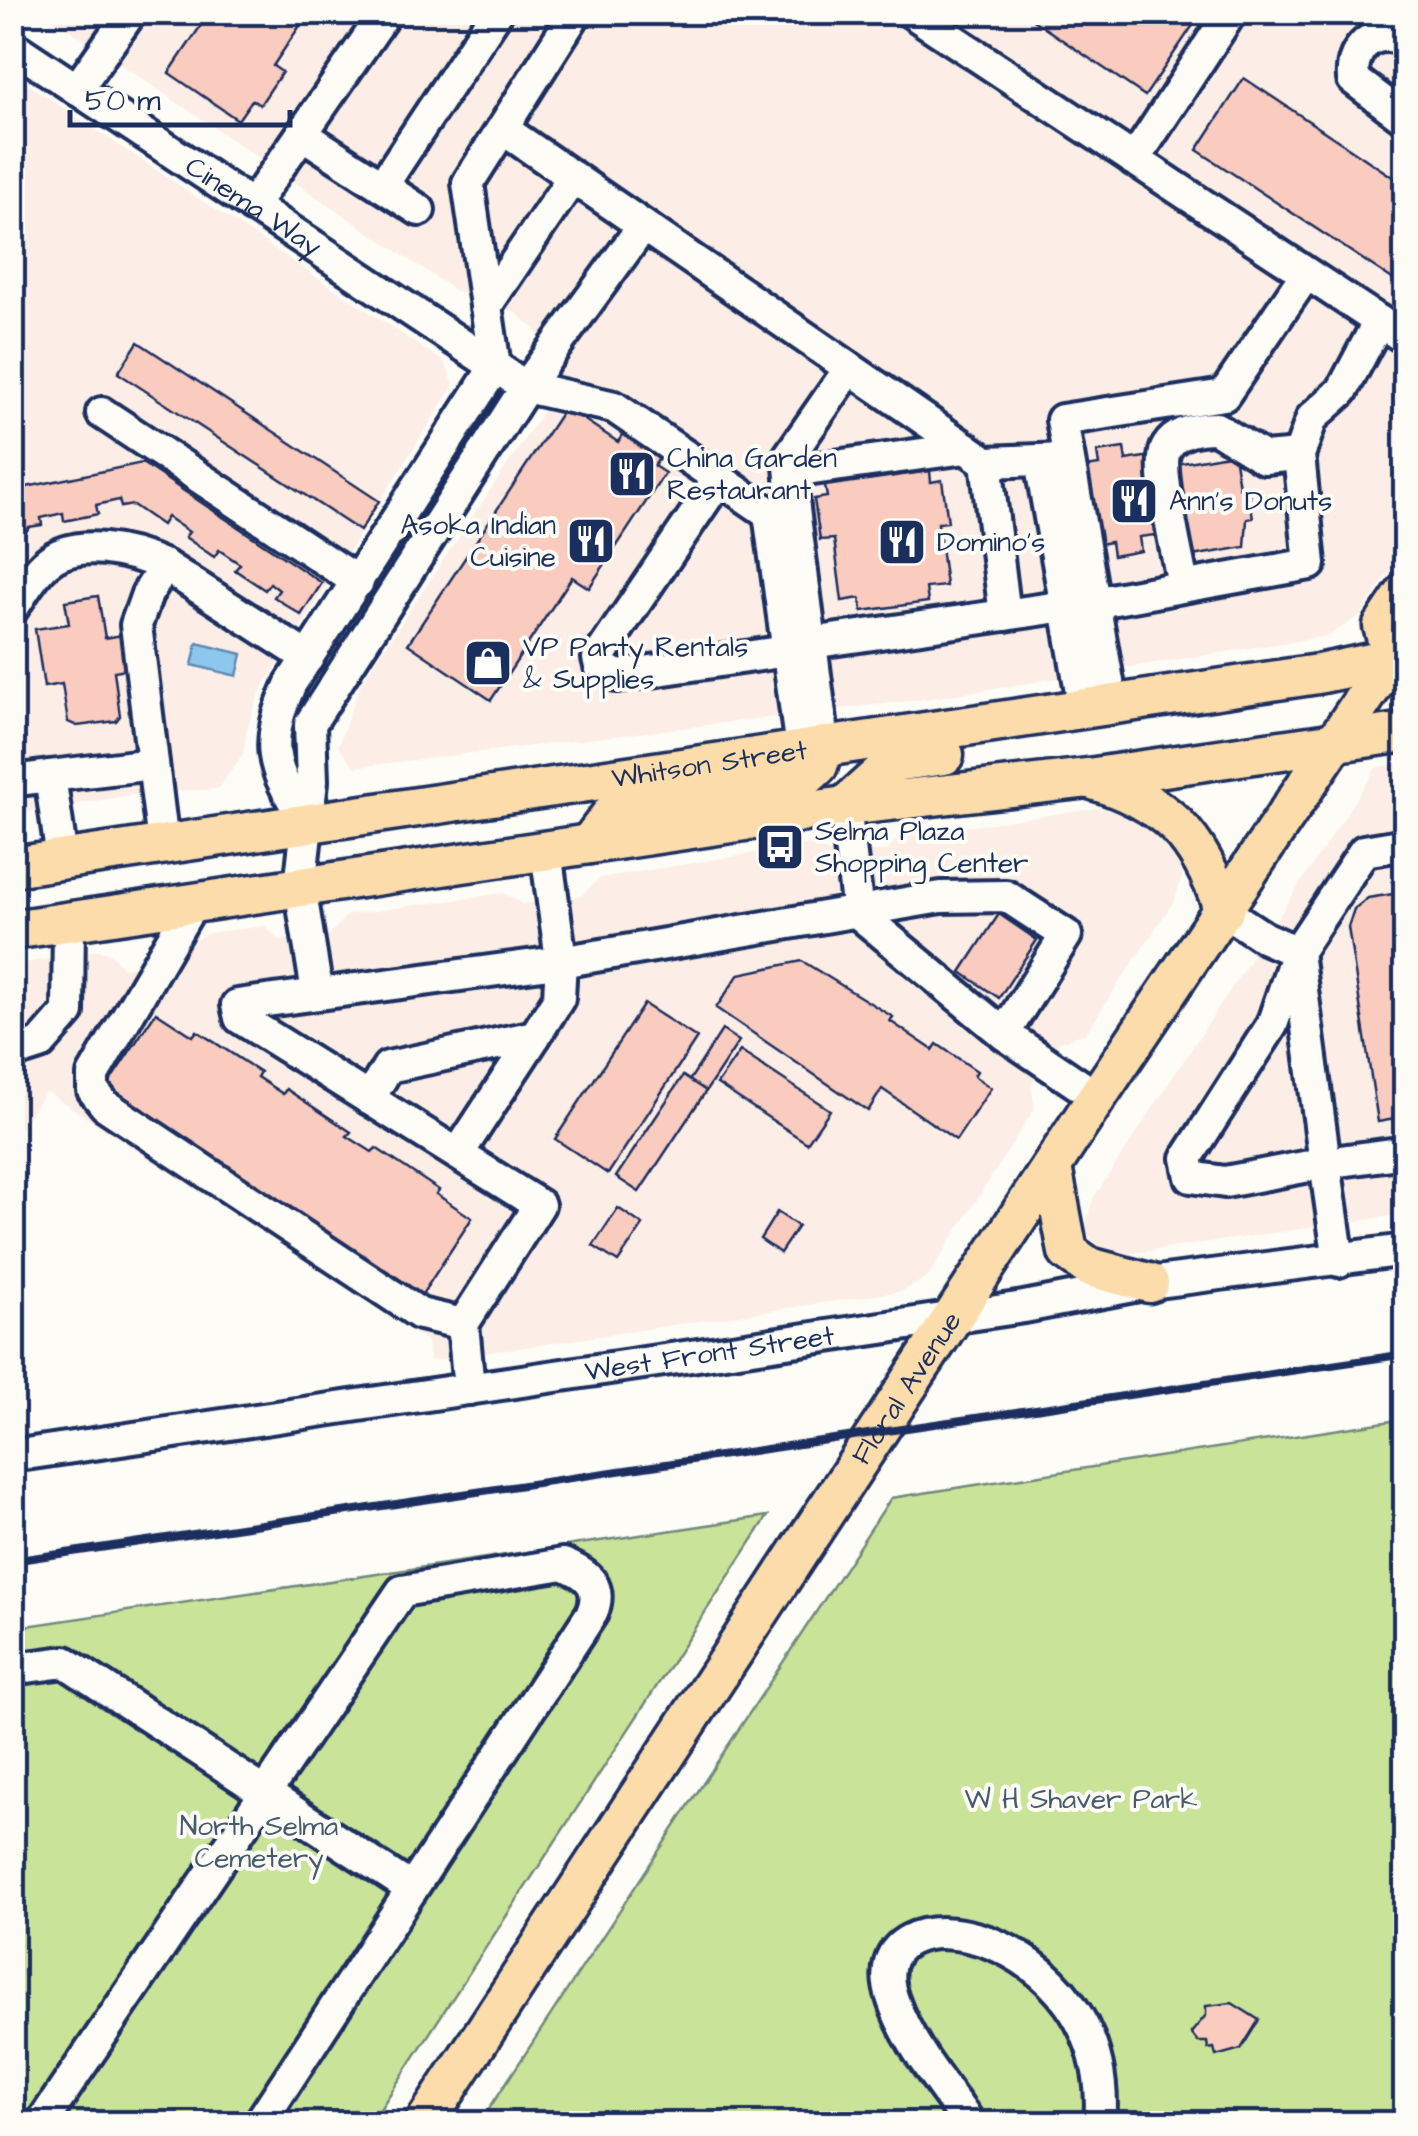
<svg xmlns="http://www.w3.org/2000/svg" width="1418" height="2136" viewBox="0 0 1418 2136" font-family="'Architects Daughter',sans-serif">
  <rect width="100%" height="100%" fill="#fdfcf7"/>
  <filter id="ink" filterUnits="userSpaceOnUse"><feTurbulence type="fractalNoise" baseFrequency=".01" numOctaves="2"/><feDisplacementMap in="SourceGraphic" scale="20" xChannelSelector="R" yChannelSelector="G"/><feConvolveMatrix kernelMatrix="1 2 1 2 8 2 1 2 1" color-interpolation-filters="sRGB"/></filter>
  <g filter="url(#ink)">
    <!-- built -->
    <g fill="#fcede6">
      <path d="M45,13h1360v534l-44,68 -33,21 -396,62 -577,69 -17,-21 23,-63 178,-265 6,-12 1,-57 -11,-20 -20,-17 -59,-21z"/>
      <path d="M12,74l432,288 10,22 -194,308 -13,36 -4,26 -25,35 -68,3 -137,22z"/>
      <path d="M1405,763v451l-285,41 -19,-5 -17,-20 9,-31 284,-432z"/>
      <path d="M1098,808l34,7 36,25 10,17 4,19 -7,23 -89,134 -27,9 -28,43 4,23 -108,170 -25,13 -471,70 -5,-21 -380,-249 -33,48v-174l86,-15 13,5 11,13 54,-10 12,-15 19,-10 57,-7 16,15 49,-7 17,-19 157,-22 18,11 59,-8 19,-18 210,-34 20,9 57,-2 12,-15z"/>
    </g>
    <!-- green -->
    <g fill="#c9e399" stroke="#72897c" stroke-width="2.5">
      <path d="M1405,1419v704l-926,1 412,-626z"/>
      <path d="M768,1516l-397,607 -350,1 -8,-6v-490z"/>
    </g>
    <!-- water -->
    <path fill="#8dc7ed" stroke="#5f8ab4" stroke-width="2.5" d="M197,643l45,11 -5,22 -45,-11z"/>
    <!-- building -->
    <g fill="#facbbf" stroke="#1b2f5e" stroke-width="2.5">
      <path d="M210,12h99l-36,54 9,6 -22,33 -8,-5 -14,20 -69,-47z"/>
      <path d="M1021,12h181l-57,84z"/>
      <path d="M1244,78l162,108v102l-209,-138z"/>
      <path d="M138,342l241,159 -19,30 -242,-158z"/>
      <path d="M565,407l53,35 5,-8 37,23 -6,9 11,7 -76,115 -17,-11 -81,123 -83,-56z"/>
      <path d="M1124,448l2,12 25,-4 12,78 -24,3 2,14 -28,5 -2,-14 -13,2 -12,-77 13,-2 -2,-13z"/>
      <path d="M1234,454l5,33 9,-1 5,32 -6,1 -2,28 -53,9 -16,-92z"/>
      <path d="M142,463l180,120 -21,32 -27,-18 5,-7 -9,-7 -5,7 -30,-20 5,-6 -21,-14 -5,7 -29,-20 4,-5 -22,-15 -5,8 -29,-20 -12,2 -2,-7 -23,5 2,9 -34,7 -1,-8 -22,5 1,7 -13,2 -8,13 -9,-1v-49z"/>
      <path d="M930,471l1,11 11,-2 6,42 -10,1 8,63 -20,2 2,14 -66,9 -2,-13 -18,3 -8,-62 -14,1 -6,-41 13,-2 -2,-11z"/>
      <path d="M98,596l7,42 17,-3 5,34 -13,2 6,45 -4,5 -39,5 -9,-4 -6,-38 -18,3 -9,-58 34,-5 -4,-23z"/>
      <path d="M1406,892v225l-28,5 -30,-195 6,-18 14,-11z"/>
      <path d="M999,914l38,26 -38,58 -38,-26z"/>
      <path d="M802,961l91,56 -3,4 43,29 4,-6 40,27 -3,5 17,12 -35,52 -74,-51 -14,22 -152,-103 23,-34z"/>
      <path d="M644,1004l53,34 -89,136 -53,-35z"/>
      <path d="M156,1012l37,24 4,-5 63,41 -3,5 26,17 3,-5 65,43 -4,4 25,16 4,-4 63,42 -3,4 36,24 -51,78 -315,-209z"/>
      <path d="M722,1030l17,11 -33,50 -17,-10z"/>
      <path d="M740,1051l90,59 -23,33 -90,-59z"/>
      <path d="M683,1076l23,15 -67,101 -23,-15z"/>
      <path d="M618,1208l25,17 -25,37 -25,-16z"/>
      <path d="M777,1212l21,14 -18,27 -20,-14z"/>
      <path d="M1232,2003l27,17 -18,29 -25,7 -2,-8 -6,1 -1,-7h-9l-7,-9 15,-18v-9z"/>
    </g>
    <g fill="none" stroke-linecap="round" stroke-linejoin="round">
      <!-- minor casing -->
      <g stroke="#1b2f5e" stroke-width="38">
        <g id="minor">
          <path d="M911,12l495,327"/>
          <path d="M1395,37c-28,-6 -44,16 -42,42l53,40"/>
          <path id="s1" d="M12,46l514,341 -216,337 2,57 -12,106 17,105"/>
          <path d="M77,89l54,-77"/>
          <path d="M503,129l483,333 80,-3"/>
          <path d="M302,134l117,76"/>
          <path d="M1134,160l97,-148"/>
          <path d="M382,186l115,-174"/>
          <path d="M252,206l134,-194"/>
          <path d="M643,226l-117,161 88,20 155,106 25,-4 -5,-53 61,-88"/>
          <path d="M486,306l87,-129"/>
          <path d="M495,367l-27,-184 108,-171"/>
          <path d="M102,413l256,169"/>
          <path d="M1040,461l44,247"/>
          <path d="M986,462l19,153"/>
          <path d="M791,472l175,-24"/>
          <path d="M719,479l-121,179 2,8 17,10 170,-25"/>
          <path d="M794,509l30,237"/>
          <path d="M769,513l32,236"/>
          <path d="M165,566l143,92"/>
          <path d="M1183,586c-4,-26 -28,-121 -16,-139 10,-16 32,-19 49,-19l48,30 35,-3"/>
          <path d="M1093,603l217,-39 -11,-109 13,-37 30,-27 37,-70"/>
          <path d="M12,609c10,-15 20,-33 33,-45 31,-28 87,-13 120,2l-18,28 -11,31 27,219"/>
          <path d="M811,643l255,-37"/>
          <path d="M1112,704l-50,-284 162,-25 82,-121"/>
          <path d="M50,776l103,-12"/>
          <path d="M12,781l38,-5 12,83"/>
          <path d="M845,806l13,107 146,121 93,63"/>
          <path d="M305,820c-35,-54 -41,-76 -14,-137l204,-316"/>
          <path d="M193,903l-100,172v15l12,15 315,209 43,10"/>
          <path d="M1224,911l41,27 32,14 28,211 81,-11"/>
          <path d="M12,1053l28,-9 28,-32 1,-90"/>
          <path d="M369,1099l19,-32 147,-31 24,-38 2,-38 -15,-109"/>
          <path d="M458,1154l77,-118"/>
          <path d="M1339,1261l-14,-98 -100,19 -34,-5 -4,-19 85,-133 25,-73 67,-101 42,-7"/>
          <path d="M469,1389l-6,-65 76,-119 -299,-187 -3,-13 335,-45 369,-63 65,-1 60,39 -62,99"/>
          <path id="s2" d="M12,1456l1012,-149 125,-24 257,-33"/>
          <path d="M12,1669l53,-7 347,227 -153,235"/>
          <path d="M41,2124l361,-533 161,-27c25,10 40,22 29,49l-180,276"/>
          <path d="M970,2124c-27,-38 -62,-80 -77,-124 -43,-122 225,-75 207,124"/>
        </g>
      </g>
      <!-- major casing -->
      <g stroke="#1b2f5e" stroke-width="45">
        <g id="major">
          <path d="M1392,657l-9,-31 23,-34"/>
          <path d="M1090,779c77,23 109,57 134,132"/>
          <path d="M845,806l49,-44 50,-7"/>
          <path d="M589,844l24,-32 185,-28 20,-18 6,-20"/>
          <path id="s3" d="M12,867l1306,-193 86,-18"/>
          <path d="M12,930l833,-124 243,-28 318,-46"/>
          <path d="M1052,1167l16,85 21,15 60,16"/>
          <path id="s4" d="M424,2124l673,-1027 295,-440 14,-10"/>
        </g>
      </g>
      <!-- minor -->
      <use href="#minor" stroke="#fdfcf7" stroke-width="30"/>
      <!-- major -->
      <use href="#major" stroke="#fddcac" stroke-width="38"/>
      <!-- rail -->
      <path stroke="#1b2f5e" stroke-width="8" d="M12,1561l1394,-207"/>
    </g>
  </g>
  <!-- icons -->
  <defs>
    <g id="restaurant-square" transform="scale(2.5)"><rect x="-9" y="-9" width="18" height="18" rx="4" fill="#1b2f5e" stroke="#fdfcf7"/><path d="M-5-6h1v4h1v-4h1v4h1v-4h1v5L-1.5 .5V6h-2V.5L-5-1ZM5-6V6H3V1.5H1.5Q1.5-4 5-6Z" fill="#fff"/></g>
    <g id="shop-square" transform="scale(2.5)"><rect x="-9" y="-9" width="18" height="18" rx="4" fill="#1b2f5e" stroke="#fdfcf7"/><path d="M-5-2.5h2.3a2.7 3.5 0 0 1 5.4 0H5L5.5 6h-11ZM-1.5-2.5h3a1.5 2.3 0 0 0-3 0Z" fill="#fff"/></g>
    <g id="bus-square" transform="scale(2.5)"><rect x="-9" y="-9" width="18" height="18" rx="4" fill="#1b2f5e" stroke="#fdfcf7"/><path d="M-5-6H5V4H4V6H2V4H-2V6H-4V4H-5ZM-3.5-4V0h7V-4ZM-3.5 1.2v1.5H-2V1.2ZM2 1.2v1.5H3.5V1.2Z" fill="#fff"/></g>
  </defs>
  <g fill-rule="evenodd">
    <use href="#restaurant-square" x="632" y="474"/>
    <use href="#restaurant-square" x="1134" y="501"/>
    <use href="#restaurant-square" x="591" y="541"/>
    <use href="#restaurant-square" x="902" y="542"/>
    <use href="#shop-square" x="488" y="663"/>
    <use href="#bus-square" x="780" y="847"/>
  </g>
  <g text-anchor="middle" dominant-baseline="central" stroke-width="8" stroke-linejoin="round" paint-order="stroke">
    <!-- street labels -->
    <g font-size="28" fill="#1b2f5e" stroke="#fdfcf7">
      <text stroke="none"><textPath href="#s1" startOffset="290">Cinema Way</textPath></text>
      <text stroke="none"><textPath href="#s3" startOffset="705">Whitson Street</textPath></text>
      <text stroke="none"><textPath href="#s2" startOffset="705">West Front Street</textPath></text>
      <text stroke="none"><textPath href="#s4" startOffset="880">Floral Avenue</textPath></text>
    </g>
    <!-- poi labels -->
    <g font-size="28" fill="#1b2f5e" stroke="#fdfcf7" text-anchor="start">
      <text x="667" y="458">China Garden<tspan x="667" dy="32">Restaurant</tspan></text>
      <text x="1169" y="501">Ann's Donuts</text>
      <text x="556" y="525" text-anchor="end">Asoka Indian<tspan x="556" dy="32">Cuisine</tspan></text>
      <text x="937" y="542">Domino's</text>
      <text x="523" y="647">VP Party Rentals<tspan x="523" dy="32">&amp; Supplies</tspan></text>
      <text x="815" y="831">Selma Plaza<tspan x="815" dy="32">Shopping Center</tspan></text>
    </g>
    <!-- park labels -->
    <g font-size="28" fill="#465c6d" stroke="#fdfcf7">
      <text x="1081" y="1799">W H Shaver Park</text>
      <text x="259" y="1826">North Selma<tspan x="259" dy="32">Cemetery</tspan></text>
    </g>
  </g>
  <!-- margin -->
  <rect width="1418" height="2136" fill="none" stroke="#fdfcf7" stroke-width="50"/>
  <rect x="25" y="25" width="1368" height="2086" fill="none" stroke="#1b2f5e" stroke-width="4" filter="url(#ink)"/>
  <!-- scale -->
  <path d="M70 110v15h220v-15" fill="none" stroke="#1b2f5e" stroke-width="5"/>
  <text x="85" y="110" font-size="30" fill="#1b2f5e" stroke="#fdfcf7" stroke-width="8" paint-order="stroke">50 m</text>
</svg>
